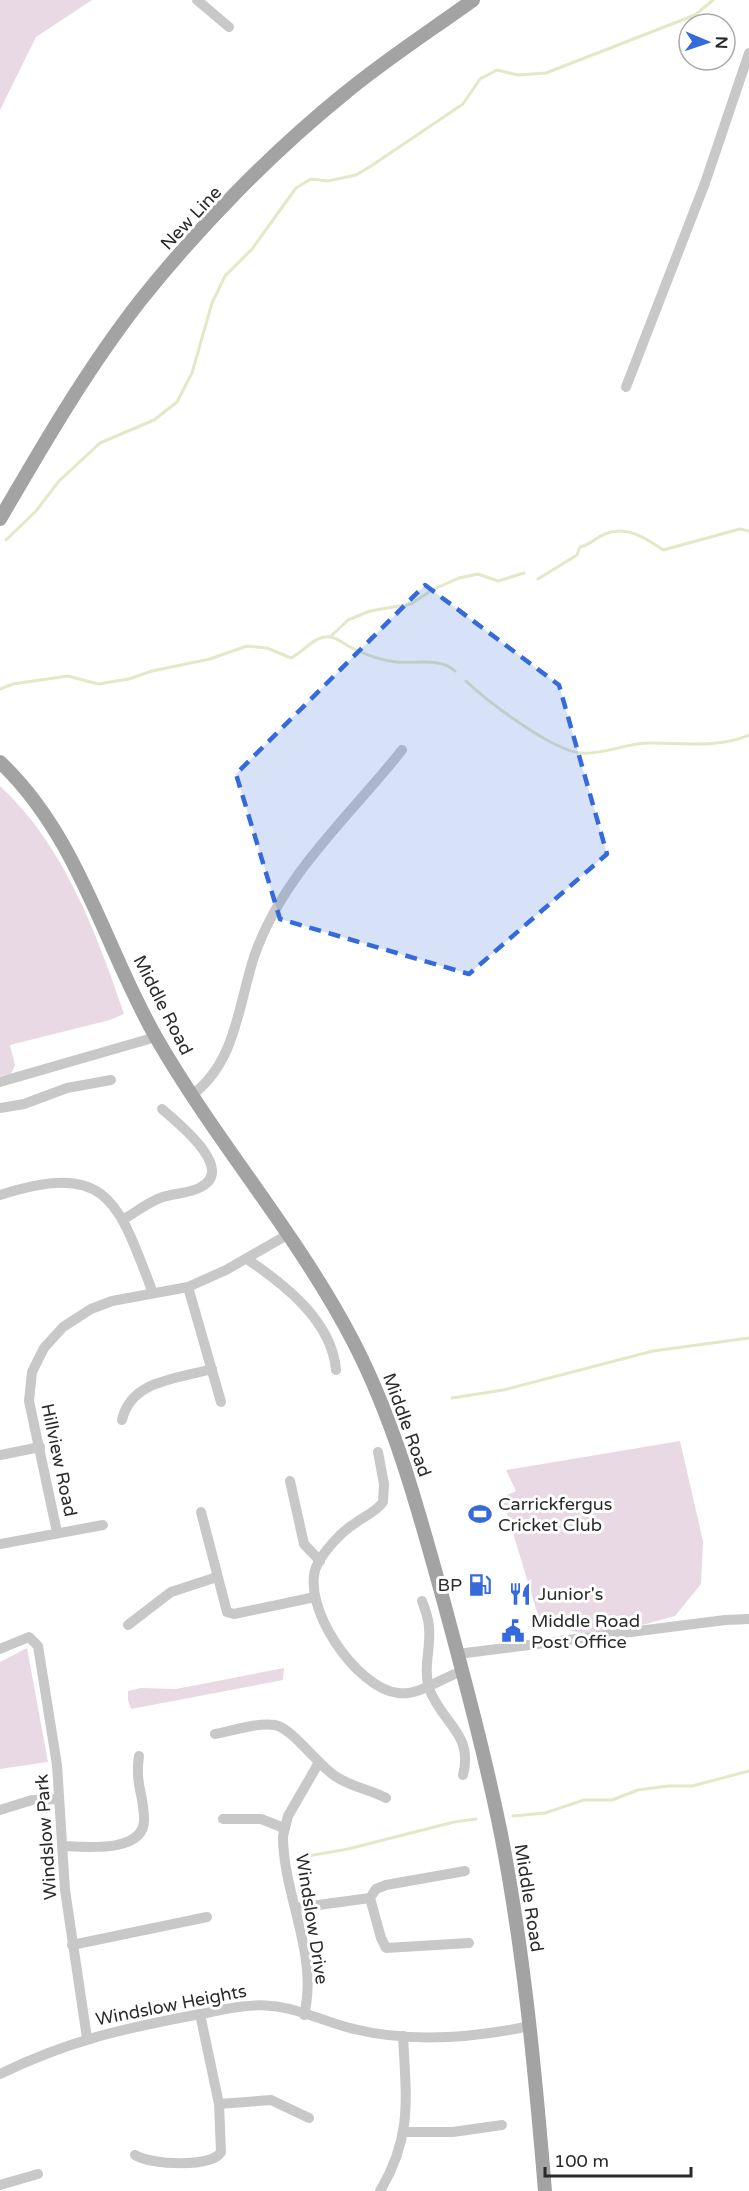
<svg xmlns="http://www.w3.org/2000/svg" width="749" height="2191" viewBox="0 0 749 2191" font-family="'Varela Round',sans-serif">
  <rect width="100%" height="100%" fill="#fff"/>
  <!-- green -->
  <g fill="#e9d9e5">
    <path d="M0,0h92l-56,37 -36,73z"/>
    <path d="M0,786c64,59 97,148 124,228l-14,6 -100,25 5,20 -4,9 -11,2z"/>
    <path d="M680,1441l23,100 -2,43 -26,32 -47,13 -48,4 -40,-11 -38,-125 14,-6 -10,-21z"/>
    <path d="M27,1648l21,114 -48,7v-107z"/>
    <path d="M284,1668l-1,12 -152,29 -3,-9v-9l13,-3 35,1z"/>
  </g>
  <g fill="none" stroke-linecap="round" stroke-linejoin="round">
    <!-- stream -->
    <g stroke="#e3e8c6" stroke-width="3">
      <path d="M6,540l30,-29 23,-30 41,-38 54,-23 23,-18 15,-29 20,-70 13,-27 27,-27 44,-61 15,-9 17,2 28,-6 15,-9 92,-62 17,-25 17,-9 21,5 28,-2 149,-58 18,-15"/>
      <path d="M538,579l39,-24 3,-8c11,-2 16,-10 25,-13 21,-9 41,4 58,16l77,-21 9,2"/>
      <path d="M330,637l18,-17 22,-9 41,-7 21,-14 27,-12 19,-4 20,7 26,-8"/>
      <path d="M466,681c22,21 87,70 115,72 23,2 45,-10 68,-10 32,0 71,5 100,-8"/>
      <path d="M0,689l13,-5 55,-8 30,8 31,-5 23,-8 58,-12 37,-13 20,2 24,10c13,-6 24,-24 40,-21 6,1 15,8 21,11 14,7 28,12 44,14 19,2 44,-5 59,9"/>
      <path d="M452,1398l51,-8 150,-39 96,-13"/>
      <path d="M513,1816l32,-3 39,-13h28l26,-10 30,-4h24l57,-15"/>
      <path d="M296,1858l52,-9 106,-27 22,-3"/>
    </g>
    <!-- minor -->
    <g stroke="#c8c8c8" stroke-width="10">
      <path d="M197,0l32,27"/>
      <path d="M626,387l79,-204 44,-130"/>
      <path d="M0,1082l156,-45"/>
      <path d="M192,1095c44,-33 46,-89 62,-138 27,-81 96,-141 148,-207"/>
      <path d="M0,1108l24,-4 43,-16 44,-8"/>
      <path d="M0,1195c109,-35 118,7 153,98"/>
      <path d="M124,1219c12,-7 23,-16 36,-21 13,-5 29,-4 41,-11 35,-18 -23,-64 -39,-78"/>
      <path d="M247,1259c37,25 85,62 89,111"/>
      <path d="M188,1287l33,115"/>
      <path d="M122,1420c9,-40 55,-41 90,-51"/>
      <path d="M378,1452l6,32 -1,18c-7,10 -20,15 -29,22 -13,8 -30,27 -37,41 -18,40 40,124 81,128 21,3 45,-16 65,-22"/>
      <path d="M0,1455l40,-8"/>
      <path d="M290,1481l14,63 16,17"/>
      <path d="M201,1512l26,100 7,2 81,-17"/>
      <path d="M57,1532l-28,-131 3,-29 12,-24 19,-21 28,-18 21,-8 76,-14 38,-17 61,-35"/>
      <path d="M0,1544l103,-19"/>
      <path d="M422,1601c3,9 7,17 7,27 2,20 -6,40 0,60 12,35 45,45 34,87"/>
      <path d="M128,1625l43,-33 46,-15"/>
      <path d="M0,1649l29,-12 9,9 19,119 8,125 22,148"/>
      <path d="M458,1654l267,-34 24,-1"/>
      <path d="M215,1734c18,-3 42,-12 60,-9 17,3 42,39 60,51 16,11 34,13 51,22"/>
      <path d="M0,1810l32,-10 27,-1"/>
      <path d="M223,1819h38l23,9"/>
      <path d="M62,1846c23,1 85,8 82,-29 -1,-25 -9,-33 -5,-61"/>
      <path d="M465,1871l-79,14 -10,4 -6,9 11,40 5,10 83,-5"/>
      <path d="M296,1908l74,-10"/>
      <path d="M72,1945l135,-28"/>
      <path d="M304,2015c15,-60 -21,-120 -21,-179l5,-20 30,-52"/>
      <path d="M0,2074c68,-33 121,-45 195,-59 24,-4 51,-12 76,-9 28,2 56,17 83,23 57,14 119,9 176,-3"/>
      <path d="M219,2104l52,-4 38,18"/>
      <path d="M404,2132h49l49,-7"/>
      <path d="M135,2155c15,10 77,13 86,-3l-2,-48 -19,-90"/>
      <path d="M0,2185l38,-11"/>
      <path d="M380,2191c33,-55 26,-94 23,-155"/>
    </g>
    <!-- major -->
    <g stroke="#a3a3a3" stroke-width="14">
      <path d="M0,519c43,-74 87,-150 140,-218 58,-73 131,-148 204,-207 41,-34 86,-63 129,-94"/>
      <path d="M0,762c80,76 104,185 157,277 60,104 141,196 196,302 42,81 66,171 90,258 21,78 42,156 58,235 23,118 34,237 44,357"/>
    </g>
  </g>
  <!-- marked area -->
  <path fill="#356adb" fill-opacity="0.2" stroke="#356adb" stroke-width="4.5" stroke-dasharray="12 8" stroke-linejoin="round" d="M425,585l134,100 48,169 -138,120 -189,-55 -44,-145z"/>
  <!-- icons -->
  <defs>
    <g id="stadium-bare" transform="scale(1.8)"><path d="M0-5a6.5 5 0 1 0 0 10a6.5 5 0 1 0 0-10ZM-3.5-1.8h7v3.6h-7Z" fill="#356adb" stroke="#fff" stroke-width="2.5" paint-order="stroke"/></g>
    <g id="fuel-bare" transform="scale(1.8)"><path d="M-5.5-6h7V0h2V4h1.3V-2.5L3-4.5l.8-.8L6-3V5H2.5V1h-1V6h-7ZM-4.2-4.7v3.2H.2V-4.7Z" fill="#356adb" stroke="#fff" stroke-width="2.5" paint-order="stroke"/></g>
    <g id="restaurant-bare" transform="scale(1.8)"><path d="M-5-6h1v4h1v-4h1v4h1v-4h1v5L-1.5 .5V6h-2V.5L-5-1ZM5-6V6H3V1.5H1.5Q1.5-4 5-6Z" fill="#356adb" stroke="#fff" stroke-width="2.5" paint-order="stroke"/></g>
    <g id="civic-bare" transform="scale(1.8)"><path d="M-.6-6.5H3V-4.5H.6V-3L4-1V1h2V6H-6V1h2V-1L-.6-3ZM-1.2 2.5V6h2.4V2.5Z" fill="#356adb" stroke="#fff" stroke-width="2.5" paint-order="stroke"/></g>
  </defs>
  <g fill-rule="evenodd">
    <use href="#stadium-bare" x="480" y="1514"/>
    <use href="#fuel-bare" x="480" y="1585"/>
    <use href="#restaurant-bare" x="520" y="1594"/>
    <use href="#civic-bare" x="513" y="1631"/>
  </g>
  <g text-anchor="middle" dominant-baseline="central" stroke-width="6" stroke-linejoin="round" paint-order="stroke">
    <!-- street labels -->
    <g font-size="18" fill="#2b2b2b" stroke="#fff">
      <text transform="translate(191 218) rotate(-47)">New Line</text>
      <text transform="translate(163 1005) rotate(63)">Middle Road</text>
      <text transform="translate(407 1425) rotate(70)">Middle Road</text>
      <text transform="translate(59 1460) rotate(78)">Hillview Road</text>
      <text transform="translate(46 1837) rotate(-94)">Windslow Park</text>
      <text transform="translate(529 1898) rotate(81)">Middle Road</text>
      <text transform="translate(312 1919) rotate(81)">Windslow Drive</text>
      <text transform="translate(171 2005) rotate(-11)">Windslow Heights</text>
    </g>
    <!-- poi labels -->
    <g font-size="18" fill="#2b2b2b" stroke="#fff" text-anchor="start">
      <text x="498" y="1504">Carrickfergus<tspan x="498" dy="21">Cricket Club</tspan></text>
      <text x="462" y="1585" text-anchor="end">BP</text>
      <text x="538" y="1594">Junior's</text>
      <text x="531" y="1621">Middle Road<tspan x="531" dy="21">Post Office</tspan></text>
    </g>
  </g>
  <!-- north arrow -->
  <g transform="translate(707 42) rotate(92)"><circle r="28" fill="#ffffff" stroke="#aaaaaa" stroke-width="1.5"/>
  <path d="M0-4.5L10 22L0 15L-10 22Z" fill="#356adb"/>
  <text y="-9" font-size="16" font-weight="bold" text-anchor="middle" fill="#2b2b2b">N</text>
  </g>
  <!-- scale -->
  <path d="M545 2167v9h146v-9" fill="none" stroke="#2b2b2b" stroke-width="3"/>
  <text x="554" y="2167" font-size="18" fill="#2b2b2b" stroke="#ffffff" stroke-width="4.5" paint-order="stroke">100 m</text>
</svg>
